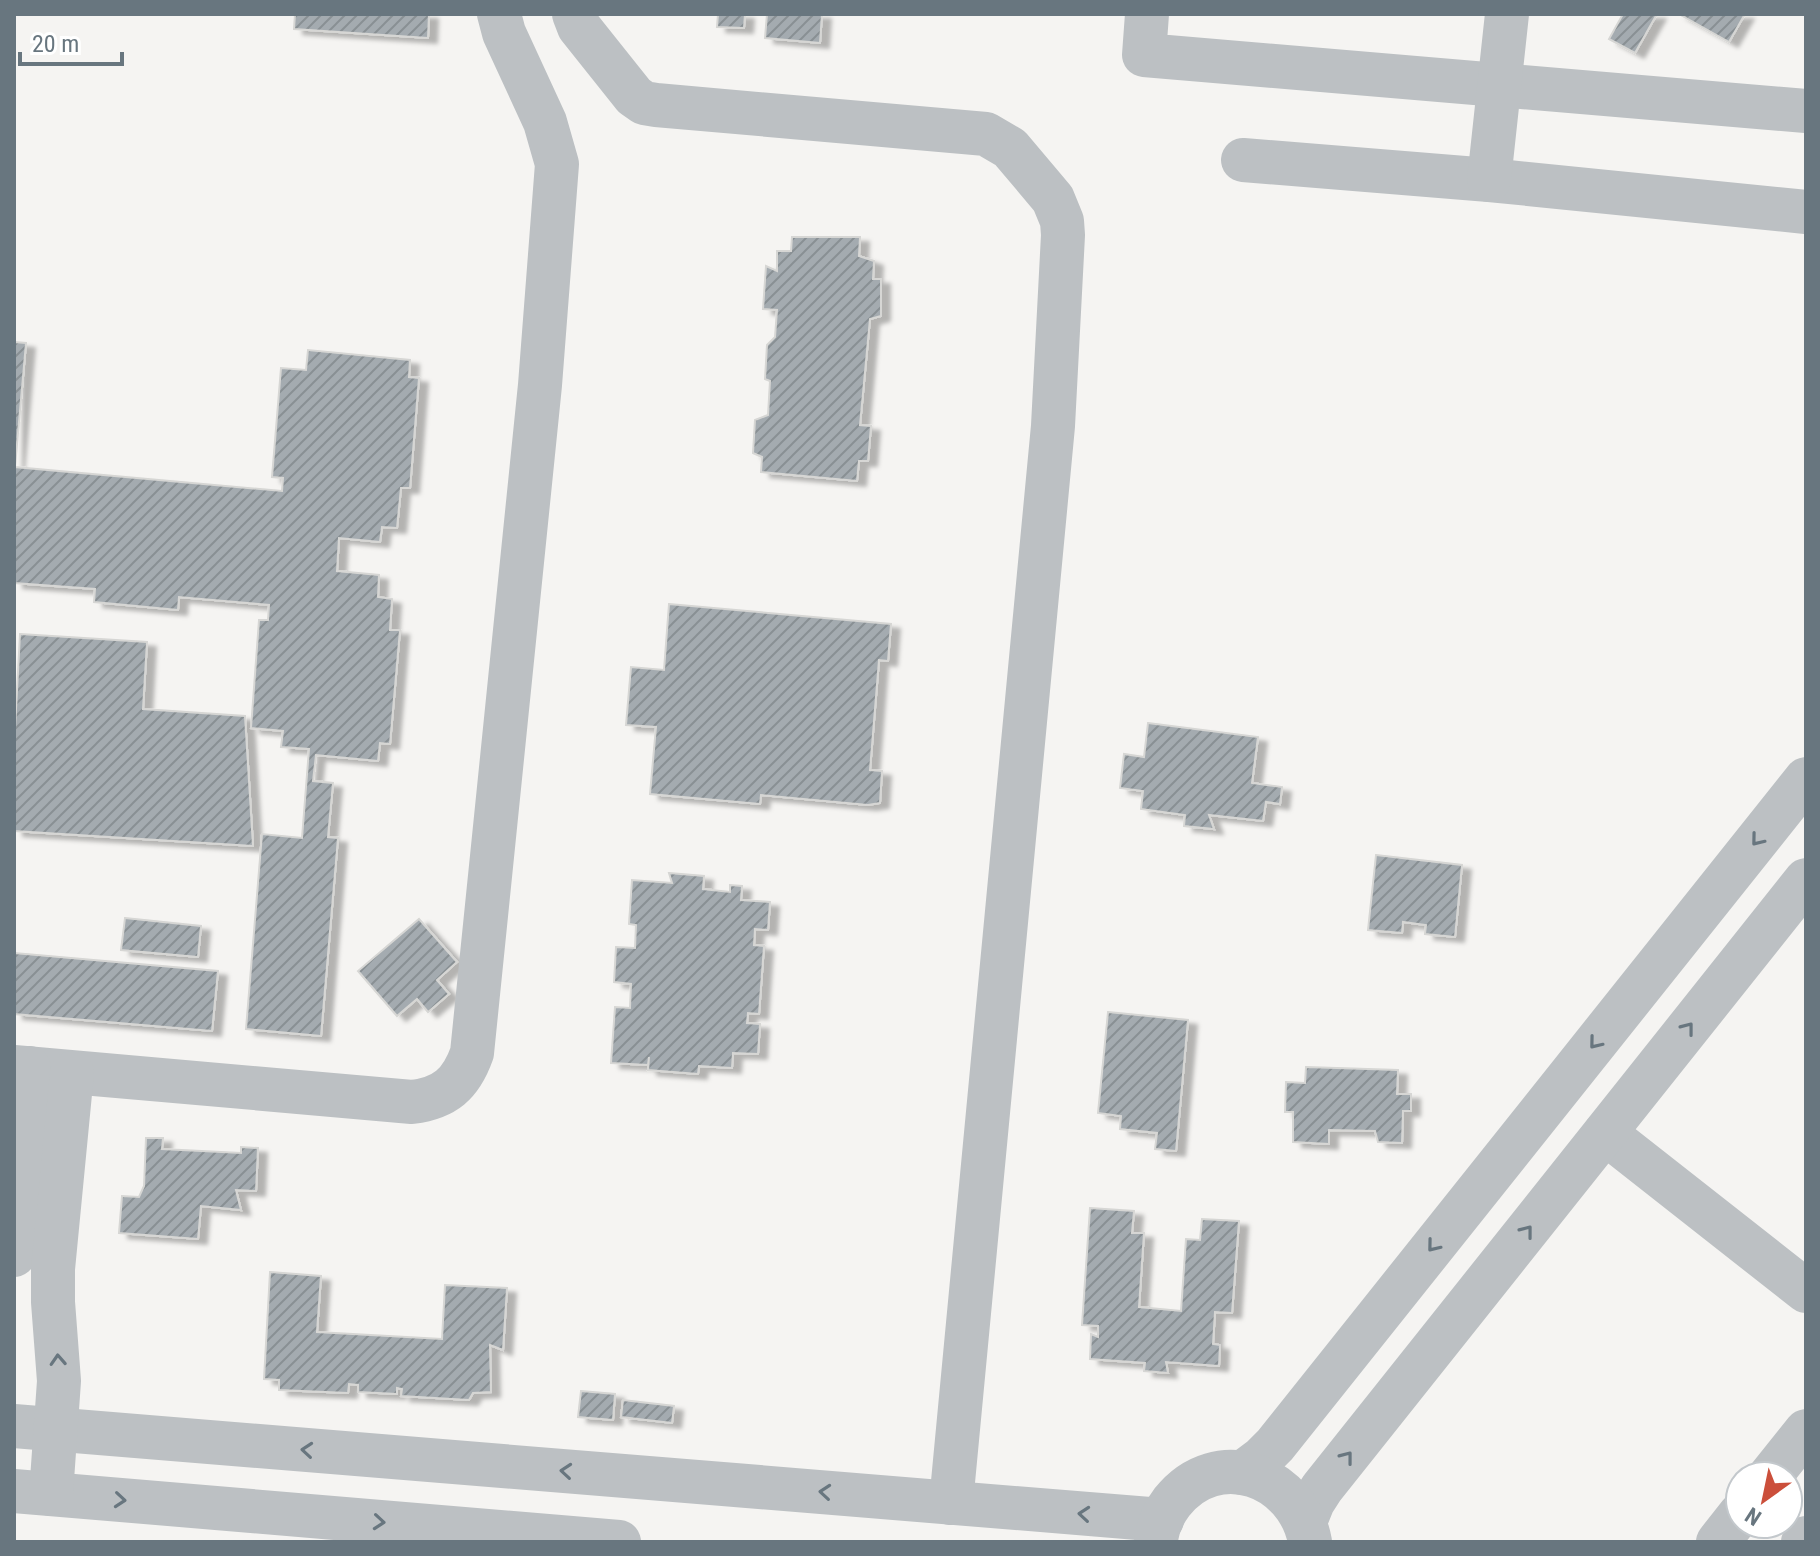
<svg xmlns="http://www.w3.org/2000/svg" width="1820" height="1556" viewBox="0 0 1820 1556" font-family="'Roboto Condensed',sans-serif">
  <defs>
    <pattern id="building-hatch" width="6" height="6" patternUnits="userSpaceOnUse" patternTransform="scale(2)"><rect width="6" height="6" fill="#a4abb0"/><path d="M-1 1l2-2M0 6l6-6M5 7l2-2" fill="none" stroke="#899094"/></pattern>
    <filter id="shadow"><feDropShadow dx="9" dy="5" stdDeviation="2" flood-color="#0004"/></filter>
  </defs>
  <rect width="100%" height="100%" fill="#f5f4f2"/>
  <!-- building -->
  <g fill="url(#building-hatch)" stroke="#d6d6d4" stroke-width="2" filter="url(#shadow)">
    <path d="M295,14h134l-1,24 -134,-9z"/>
    <path d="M718,14h27l-1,14 -27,-1z"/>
    <path d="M767,14h55l-2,29 -55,-5z"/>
    <path d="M1623,14h34l-22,39 -26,-14z"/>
    <path d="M1679,14h66l-16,28z"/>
    <path d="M792,237h68l-1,19 15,5 -1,18h8v37l-11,3 -10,106 11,1 -3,35h-9l-2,20 -96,-9 1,-15 -9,-4 2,-33 13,-5 2,-34 -5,-2 2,-34 8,-8 2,-27 -14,-1 3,-43 11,5v-20h14z"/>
    <path d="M14,342l12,1 -11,124 267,24 1,-13 -11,-1 9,-109 25,2 2,-20 102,10 -1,17 10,1 -9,110h-9l-4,40 -15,-1 -2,15 -41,-4 -2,33 42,4 -1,22 14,2 -2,31h10l-10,114 -10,-1 -2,18 -62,-6 -3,26 20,2 -5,54 10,1 -17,198 -75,-7 16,-195 40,4 7,-89 -28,-2 2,-16 -32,-3 8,-108h9l1,-15 -90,-8 -1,13 -84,-8 1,-13 -81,-6z"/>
    <path d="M669,604l222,20 -3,37 -9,-1 -9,110 12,1 -2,32 -12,2 -107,-10 -1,9 -110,-10 6,-67 -30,-2 5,-58 33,3z"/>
    <path d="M20,634l127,8 -4,67 102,7 8,130 -239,-15v-84z"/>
    <path d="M1148,723l110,14 -6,46 30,4 -2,17 -14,-2 -3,19 -54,-6 5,14 -30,-3 1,-11 -44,-6 2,-18 -23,-3 4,-34 20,3z"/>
    <path d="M1376,855l86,10 -7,72 -30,-3 1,-9 -23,-3 -1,11 -34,-3z"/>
    <path d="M669,873l35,3 -1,13 27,3v-7l12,1 -1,14 29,2 -2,28 -13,-1 -1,16 10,1 -5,68 -11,-1 -1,10 13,1 -2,30 -25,-1 -1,15 -33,-2 -1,8 -50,-4 1,-13 -1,8 -37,-2 4,-56 15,1 1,-24 -17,-2 2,-35 19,1 1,-23 -7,-1 3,-44 40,3z"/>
    <path d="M125,918l76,8 -3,31 -77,-7z"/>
    <path d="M419,919l38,43 -20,18 12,14 -21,18 -11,-13 -20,17 -39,-45z"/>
    <path d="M14,953l204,18 -6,60 -198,-17z"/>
    <path d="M1108,1012l80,8 -12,131 -21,-2 2,-16 -37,-4 1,-13 -23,-3z"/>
    <path d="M1306,1067l92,3 -1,24h14v17h-8l-1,32 -24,-1 -3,-11 -46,-1v14l-36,-2v-30h-8l1,-30 19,1z"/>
    <path d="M146,1138h17l-1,11 79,4v-6l17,1 -2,43 -20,-1 5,20 -40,-4 -3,33 -79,-6 3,-37 17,1 5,-11z"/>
    <path d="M1090,1208l44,3 -2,22h12l-5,74 42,4 5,-72 14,1 2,-21 37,2 -7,92 -17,-1 -2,32 7,1 -1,21 -53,-4 2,11 -24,-2 1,-8 -55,-4 1,-25 7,3v-11l-16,-1z"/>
    <path d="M270,1272l51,4 -4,56 125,7 3,-54 62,3 -4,62 -13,-5 1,47 -18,1 -4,7 -68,-4 1,-7 -5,-1v6l-39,-2v-7l-9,-1 -1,9 -69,-3v-10l-15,-1z"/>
    <path d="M581,1391l34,3 -2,26 -35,-3z"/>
    <path d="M623,1400l51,6 -2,17 -51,-6z"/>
  </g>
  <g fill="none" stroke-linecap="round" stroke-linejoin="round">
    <!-- minor -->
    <g stroke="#bcc0c3" stroke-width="44">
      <path d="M574,14l5,13 55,69 10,7 12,2 330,29 24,14 43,51 9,22 1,14 -10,191 -102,1077"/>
      <path d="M1147,14l-3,41 662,56"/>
      <path d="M1243,160l246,20 317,32"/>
      <path d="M1489,180l18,-166"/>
      <path d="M14,1067l398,35c33,-4 49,-18 60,-49l68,-668 17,-221 -12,-42 -41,-89 -5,-19"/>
      <path d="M1605,1133l201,158"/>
      <path d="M14,1255l15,-187"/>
      <path d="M14,1426l1148,94"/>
      <path d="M1242,1473l20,-15 13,-13 531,-666"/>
      <path d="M1770,1476l36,-45"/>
      <path d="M14,1491l605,51"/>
      <path d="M51,1494l8,-113 -6,-79v-33l19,-196"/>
      <path d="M1305,1522l8,-20 9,-14 484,-608"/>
      <path d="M1156,1542c1,-15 7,-28 16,-40 45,-57 126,-27 138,40"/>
      <path d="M1718,1542l22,-28"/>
      <path d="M1803,1542l3,-4"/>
    </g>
  </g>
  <!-- one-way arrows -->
  <defs><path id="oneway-chevron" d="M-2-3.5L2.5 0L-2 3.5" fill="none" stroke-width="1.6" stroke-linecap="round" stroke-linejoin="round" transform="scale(2)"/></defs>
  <g stroke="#68767f">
    <use href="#oneway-chevron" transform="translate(1757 840) rotate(129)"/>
    <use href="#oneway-chevron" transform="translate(1688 1028) rotate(-52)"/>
    <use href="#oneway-chevron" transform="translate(1595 1043) rotate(129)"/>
    <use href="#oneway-chevron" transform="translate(1527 1231) rotate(-52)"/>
    <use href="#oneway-chevron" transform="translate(1433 1246) rotate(129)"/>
    <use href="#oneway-chevron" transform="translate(58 1360) rotate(-93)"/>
    <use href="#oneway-chevron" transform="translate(307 1450) rotate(-175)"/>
    <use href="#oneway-chevron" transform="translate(1347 1457) rotate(-52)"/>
    <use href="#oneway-chevron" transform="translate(566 1471) rotate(-175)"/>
    <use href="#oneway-chevron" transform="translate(825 1492) rotate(-175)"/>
    <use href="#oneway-chevron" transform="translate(120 1500) rotate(5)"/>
    <use href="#oneway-chevron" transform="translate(1084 1514) rotate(-175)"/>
    <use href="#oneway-chevron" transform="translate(379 1522) rotate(5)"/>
  </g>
  <!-- border -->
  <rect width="1820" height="1556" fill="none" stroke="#68767f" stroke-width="32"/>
  <!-- north arrow -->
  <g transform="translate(1764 1500) rotate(213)"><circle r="38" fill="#ffffff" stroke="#c3c8cc" stroke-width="2"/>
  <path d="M0-6L14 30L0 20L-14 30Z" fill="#cb4f3b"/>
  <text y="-12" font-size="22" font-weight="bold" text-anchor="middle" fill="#68767f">N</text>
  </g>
  <!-- scale -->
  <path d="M20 52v12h102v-12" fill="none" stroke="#68767f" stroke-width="4"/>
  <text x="32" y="52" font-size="24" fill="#68767f" stroke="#ffffff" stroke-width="6" paint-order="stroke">20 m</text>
</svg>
